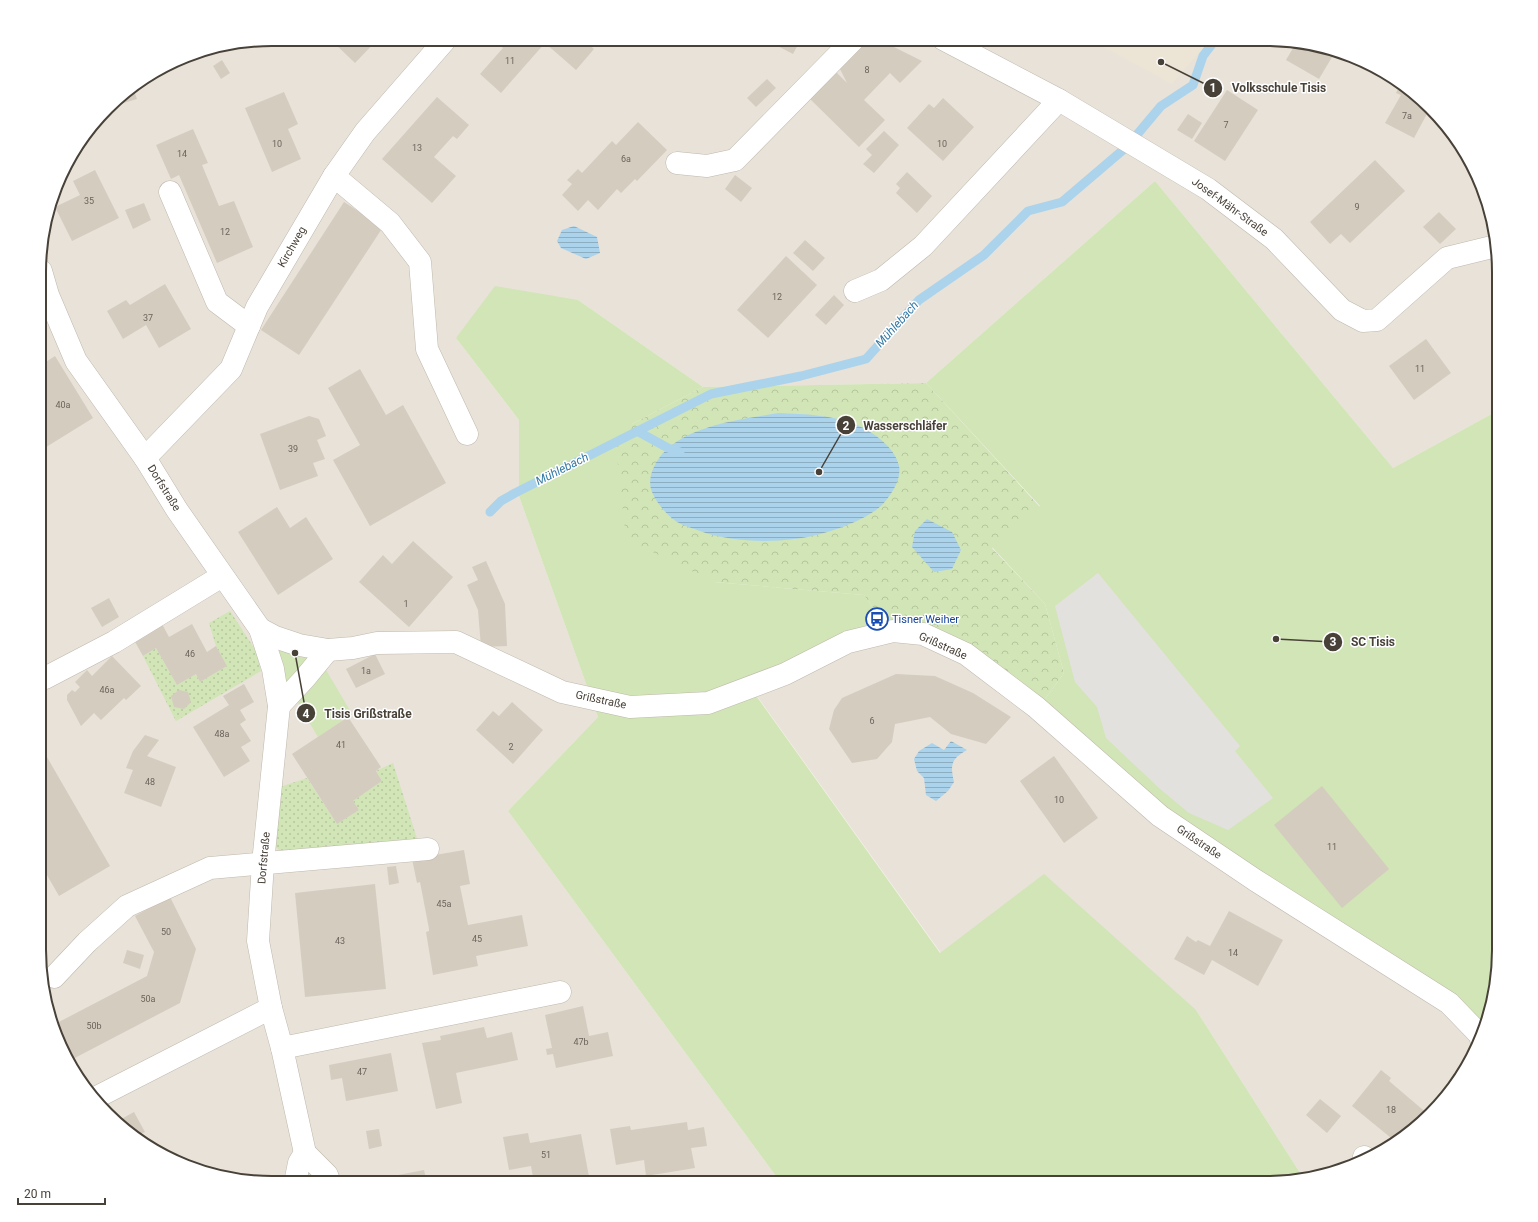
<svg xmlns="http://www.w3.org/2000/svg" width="1538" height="1222" viewBox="0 0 1538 1222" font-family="Roboto,sans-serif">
  <defs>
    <pattern id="park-crowns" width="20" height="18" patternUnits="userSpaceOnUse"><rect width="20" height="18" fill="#d1e5b6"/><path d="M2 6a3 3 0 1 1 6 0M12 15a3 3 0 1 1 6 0" fill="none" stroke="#b5c69d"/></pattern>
    <pattern id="garden-dots" width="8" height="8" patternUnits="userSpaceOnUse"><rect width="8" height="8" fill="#d1e5b6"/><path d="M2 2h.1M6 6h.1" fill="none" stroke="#b5c69d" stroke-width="1.8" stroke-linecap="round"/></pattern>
    <pattern id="water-rules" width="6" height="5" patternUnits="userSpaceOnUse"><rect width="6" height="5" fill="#abd3ec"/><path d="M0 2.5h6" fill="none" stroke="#8dadc0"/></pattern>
  </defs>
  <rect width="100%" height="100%" fill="#f4f1ea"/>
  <!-- residential -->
  <g fill="#e8e2d8">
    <path d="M272,39h1009l74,18 65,40 55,72 16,43 8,60v138l-106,58 -238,-287 -229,202 -223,4 -125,-87 -122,38 63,82v76l79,221 -90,94 273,372h-524l-74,-18 -65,-40 -55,-72 -23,-88 1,-724 29,-85 49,-59 78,-46z"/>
    <path d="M891,633l77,18 307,239 206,149 -40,65 -33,31 -53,30 -53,11 -106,-166 -255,-57 -189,-264z"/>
  </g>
  <!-- education -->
  <path fill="#ece5d5" d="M1089,39h122l-39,45z"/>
  <!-- grass -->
  <g fill="#d1e5b6">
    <path d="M1155,181l238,287 106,-58 -1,555 -16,71 -246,-169 -197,-160 25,-34 -19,-69 -53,-57 48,-41 -114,-123z"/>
    <path d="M495,286l83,14 125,87 -71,37 82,158 150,13 27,38 -139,57 188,263 104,-79 152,136 106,166 -36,7h-485l-273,-372 90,-94 -79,-221v-76l-63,-82z"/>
    <path d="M281,649l29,6v5l-24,24 -7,-32z"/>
    <path d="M326,670l26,44 -34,23 -20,-34z"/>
  </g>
  <!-- park -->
  <path fill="url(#park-crowns)" d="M926,383l114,124 -48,41 53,56 19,69 -25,34 -71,-56 -77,-18 -27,-38 -150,-13 -88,-43 -10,-92 16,-23 71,-37z"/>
  <!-- garden -->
  <g fill="url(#garden-dots)">
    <path d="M230,611l26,40 5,20 -85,50 -33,-65 13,-8 21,37 19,-11 4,8 27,-16 -11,-20 -7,-23z"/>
    <path d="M393,763l25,79 -138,9 -5,-5 5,-59 27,-9 30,46 22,-14 -6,-9 29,-20 -6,-10z"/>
  </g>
  <!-- parking -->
  <path fill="#e3e1de" d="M1098,573l142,173 -5,5 38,47 -45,32 -39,-17 -30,-25 -53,-50 -9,-31 -22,-25 -20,-76z"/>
  <!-- water -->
  <g fill="url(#water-rules)">
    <path d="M574,226l23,11 3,16 -14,6 -25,-11 -4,-7 5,-11z"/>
    <path d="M779,413c26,1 53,2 78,12 16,7 38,22 42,41 3,14 -9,31 -18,40 -19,17 -63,31 -87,33 -29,4 -67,2 -94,-8 -7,-3 -16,-5 -23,-9 -10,-7 -20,-18 -25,-30 -3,-7 -2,-16 1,-23 18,-43 86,-49 126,-56z"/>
    <path d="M927,519l25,13 9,18 -9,19 -18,3 -22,-25 3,-16z"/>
    <path d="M951,741l16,9c-16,9 -17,15 -13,32l-6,9 -12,10 -10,-6 -2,-17 -7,-7 -3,-12 5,-8 13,-8 12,7z"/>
  </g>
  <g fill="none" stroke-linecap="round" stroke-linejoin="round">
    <!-- stream -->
    <g stroke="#abd3ec" stroke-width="9">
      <path d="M1135,137l26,-31 32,-21 10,-29 13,-17"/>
      <path d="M637,431l31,17 12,4"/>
      <path d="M490,512l11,-11 14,-8 196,-99 90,-18 65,-17 53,-59 65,-45 44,-44 34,-9 61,-52"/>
    </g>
  </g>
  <!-- building -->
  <g fill="#d5ccc0">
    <path d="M330,39h48l-23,24z"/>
    <path d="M493,39h90l11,10 -18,21 -31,-27 -44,50 -21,-19 23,-26z"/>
    <path d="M764,39h37l-8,15z"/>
    <path d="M866,39h12l44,22 -22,22 -10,-10 -26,27 21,20 -26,27 -51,-50 26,-27 13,13 -8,-16z"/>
    <path d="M1296,43l39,9 -16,27 -33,-19z"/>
    <path d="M222,60l8,13 -9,6 -8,-13z"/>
    <path d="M767,79l9,9 -20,19 -9,-9z"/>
    <path d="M1400,85l20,12 9,13 -15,28 -29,-15 16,-28 -5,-2z"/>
    <path d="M133,88l4,11 -27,8 9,-10z"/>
    <path d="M1227,90l31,20 -33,51 -31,-20z"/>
    <path d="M284,92l14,32 -10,5 13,30 -29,13 -27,-64z"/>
    <path d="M437,97l32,28 -12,14 -4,-3 -19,21 22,19 -24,27 -50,-44z"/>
    <path d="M943,98l31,29 -31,34 -36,-33 22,-24 5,4z"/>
    <path d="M1188,114l14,9 -10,16 -15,-9z"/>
    <path d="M638,122l29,28 -30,31 -2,-2 -14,14 -4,-4 -19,21 -10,-10 -10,11 -16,-16 10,-11 -5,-4 11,-11 4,4 30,-32 4,4z"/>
    <path d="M193,129l15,34 -6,2 17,41 15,-5 19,46 -36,16 -38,-88 -8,4 -15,-34z"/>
    <path d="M884,131l15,14 -25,28 -11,-9 9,-9 -6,-6z"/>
    <path d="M1375,160l30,31 -55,52 -9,-9 -11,10 -20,-22z"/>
    <path d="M95,170l24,48 -47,23 -17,-34 25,-12 -7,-14z"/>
    <path d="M907,172l25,24 -15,17 -21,-20 4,-5 -4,-4z"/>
    <path d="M735,175l17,13 -11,14 -16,-13z"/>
    <path d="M344,202l39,25 -84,128 -38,-25z"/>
    <path d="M144,203l7,17 -18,9 -8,-19z"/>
    <path d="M1439,212l17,17 -16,15 -17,-17z"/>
    <path d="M805,240l20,18 -12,13 -20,-18z"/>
    <path d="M786,256l31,29 -49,53 -31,-28z"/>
    <path d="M165,284l26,45 -32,19 -13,-23 -23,14 -16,-28 19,-11 4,5z"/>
    <path d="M834,295l10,10 -18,20 -11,-10z"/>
    <path d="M1426,339l25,34 -37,27 -25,-34z"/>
    <path d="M55,356l38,62 -50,31 -2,-4v-15l5,-3 -5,-9v-53z"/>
    <path d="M360,369l26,46 17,-10 43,78 -76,43 -37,-66 27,-15 -32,-57z"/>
    <path d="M309,416l10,3 7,17 -9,4 8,19 -12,4 5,13 -38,14 -20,-56z"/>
    <path d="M277,507l13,21 16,-11 27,42 -55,36 -40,-63z"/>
    <path d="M413,541l40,36 -44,50 -50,-45 24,-27 9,9z"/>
    <path d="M486,561l19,43 2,42 -26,1 -3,-37 -11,-25 11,-5 -6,-13z"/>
    <path d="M40,563l6,11 -6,3z"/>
    <path d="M109,598l10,19 -17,10 -11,-19z"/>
    <path d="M162,624l7,13 23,-13 15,28 9,-6 11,20 -27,16 -4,-8 -19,11 -21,-37 -13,8 -9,-16z"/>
    <path d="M375,654l10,20 -29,14 -10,-19z"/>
    <path d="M112,656l29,30 -15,14 -2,-2 -23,22 -7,-7 -13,13 -14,-26v-5l5,-5 3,2 5,-5 -5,-5 12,-12 5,6z"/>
    <path d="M896,674l39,2 38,17 38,24 -25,27 -35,-10 -21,-17 -35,7 -3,18 -15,17 -25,4 -23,-34 5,-19 8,-12z"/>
    <path d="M244,684l10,18 -14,8 6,10 -6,4 11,17 -10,6 9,14 -26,16 -31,-50 36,-22 -6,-9z"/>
    <path d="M179,690l9,2 3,10 -7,7 -10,-2 -3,-11z"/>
    <path d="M512,702l31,28 -30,34 -37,-34 17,-19 6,5z"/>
    <path d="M348,717l33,50 -5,4 6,10 -29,20 6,9 -22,14 -45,-70z"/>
    <path d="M145,735l14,5 -12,16 29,11 -15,40 -37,-14 9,-23 -7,-2 7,-17z"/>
    <path d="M40,745l70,121 -51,30 -19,-33z"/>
    <path d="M1054,756l44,62 -34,25 -44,-62z"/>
    <path d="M1322,786l67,83 -47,39 -68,-83z"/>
    <path d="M464,850l6,34 -10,2 8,39 54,-10 6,31 -52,10 2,10 -45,9 -7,-43 3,-1v-2l-9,-47 -3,1 -5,-24z"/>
    <path d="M396,866l3,17 -10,2 -2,-18z"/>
    <path d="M375,884l11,105 -81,8 -10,-104z"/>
    <path d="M170,897l26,52 -16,54 -111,58 -6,-8 -8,-29 92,-48 7,-24 -19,-36z"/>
    <path d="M1229,911l54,29 -25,46 -46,-26 -8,15 -30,-16 13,-23 9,6 2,-2 12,6z"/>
    <path d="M127,950l17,5 -4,14 -17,-6z"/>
    <path d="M583,1006l6,30 19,-4 5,24 -57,12 -3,-14 -6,1 -1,-6 6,-1 -7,-33z"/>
    <path d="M484,1027l3,11 25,-6 6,28 -62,13 6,30 -26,6 -14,-66 19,-3 -1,-4z"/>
    <path d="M391,1053l7,38 -52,10 -4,-23 -11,2 -2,-15z"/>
    <path d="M1381,1070l10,8 -2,3 40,34 -21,20 -12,7 -44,-36z"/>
    <path d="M1320,1099l21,17 -14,17 -21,-18z"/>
    <path d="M134,1112l11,20 -5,2 3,6 -25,-15 -2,-3z"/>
    <path d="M687,1122l1,8 16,-3 3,19 -16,2 4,20 -49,8 -2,-16 -28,5 -6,-36 20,-3 1,4z"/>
    <path d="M379,1129l3,17 -13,3 -3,-18z"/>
    <path d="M528,1133l2,10 51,-9 9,48 -56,1 -3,-17 -22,4 -6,-33z"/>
    <path d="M424,1170l3,13h-32l-2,-7z"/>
  </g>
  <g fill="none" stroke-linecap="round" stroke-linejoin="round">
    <!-- minor casing -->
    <g stroke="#bfb8ad" stroke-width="23">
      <g id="minor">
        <path d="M943,39l116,61 149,89 66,50 68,71 21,11 14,-1 70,-62 49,-12"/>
        <path d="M677,163l30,3 28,-6 119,-121"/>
        <path d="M334,176l56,47 30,39 7,87 40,85"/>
        <path d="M170,192l47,110 32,24"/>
        <path d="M41,271l7,24 28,66 69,97 32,52 83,119 13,40 6,37 -16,157 -5,78 13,67 11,40 23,105"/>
        <path d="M855,291l26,-11 42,-34 136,-146"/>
        <path d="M145,458l86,-89 26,-62 77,-131 31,-44 81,-93"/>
        <path d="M260,629l15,8 24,8 29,5 25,-2 24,-5 79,-1 106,50 68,15 78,-4 77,-29 63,-32 45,-11 30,3 43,20 70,53 124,109 95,64 194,123 30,31 2,5"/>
        <path d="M45,678l69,-36 108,-66"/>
        <path d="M279,706l26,-28 23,-28"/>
        <path d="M54,977l33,-35 40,-36 83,-38 218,-19"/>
        <path d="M282,1048l278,-56"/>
        <path d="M97,1097l174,-89"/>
        <path d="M305,1153l22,22 3,8"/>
        <path d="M1363,1161l1,-4"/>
        <path d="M295,1183l4,-20 6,-10"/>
      </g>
    </g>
    <!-- minor -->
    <use href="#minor" stroke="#fff" stroke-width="22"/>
  </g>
  <!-- icons -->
  <defs>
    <g id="bus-ring" transform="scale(1.15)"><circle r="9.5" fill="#fff" stroke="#1a4fb4" stroke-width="1.5"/><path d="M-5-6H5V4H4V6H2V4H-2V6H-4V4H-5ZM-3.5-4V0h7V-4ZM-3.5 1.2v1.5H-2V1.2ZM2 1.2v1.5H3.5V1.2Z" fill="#1a4fb4"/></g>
  </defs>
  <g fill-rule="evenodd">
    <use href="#bus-ring" x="877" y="619"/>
  </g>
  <g text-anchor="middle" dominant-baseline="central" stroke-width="3" stroke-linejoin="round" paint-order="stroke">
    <!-- number labels -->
    <g font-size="9" fill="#6b645a">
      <text x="510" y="61">11</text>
      <text x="867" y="70">8</text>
      <text x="1407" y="116">7a</text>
      <text x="1226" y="125">7</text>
      <text x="277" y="144">10</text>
      <text x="942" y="144">10</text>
      <text x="417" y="148">13</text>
      <text x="182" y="154">14</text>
      <text x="626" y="159">6a</text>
      <text x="89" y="201">35</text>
      <text x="1357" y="207">9</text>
      <text x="225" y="232">12</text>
      <text x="777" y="297">12</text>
      <text x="148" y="318">37</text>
      <text x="1420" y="369">11</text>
      <text x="63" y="405">40a</text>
      <text x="293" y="449">39</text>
      <text x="406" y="604">1</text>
      <text x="190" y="654">46</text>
      <text x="366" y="671">1a</text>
      <text x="107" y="690">46a</text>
      <text x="872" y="721">6</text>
      <text x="222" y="734">48a</text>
      <text x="341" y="745">41</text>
      <text x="511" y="747">2</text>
      <text x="150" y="782">48</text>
      <text x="1059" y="800">10</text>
      <text x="1332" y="847">11</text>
      <text x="444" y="904">45a</text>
      <text x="166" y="932">50</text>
      <text x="477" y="939">45</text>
      <text x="340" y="941">43</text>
      <text x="1233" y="953">14</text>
      <text x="148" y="999">50a</text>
      <text x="94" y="1026">50b</text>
      <text x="581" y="1042">47b</text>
      <text x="362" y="1072">47</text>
      <text x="1391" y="1110">18</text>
      <text x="546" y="1155">51</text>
    </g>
    <!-- street labels -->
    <g font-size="11" fill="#484138" stroke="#fff">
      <text transform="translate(1230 207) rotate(36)">Josef-Mähr-Straße</text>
      <text transform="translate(292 247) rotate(-60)">Kirchweg</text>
      <text transform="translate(164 488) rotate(58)">Dorfstraße</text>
      <text transform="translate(943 646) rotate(24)">Grißstraße</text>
      <text transform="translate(601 700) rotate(12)">Grißstraße</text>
      <text transform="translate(1199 842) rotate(34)">Grißstraße</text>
      <text transform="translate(264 858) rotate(-85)">Dorfstraße</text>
    </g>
    <!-- transit labels -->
    <g font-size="11" fill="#164399" stroke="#fff" text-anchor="start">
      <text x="892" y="619">Tisner Weiher</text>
    </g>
    <!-- water labels -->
    <g font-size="12" font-style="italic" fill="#357aa6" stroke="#fff">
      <text transform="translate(897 324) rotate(-48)">Mühlebach</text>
      <text transform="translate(562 469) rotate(-27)">Mühlebach</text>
    </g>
  </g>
  <!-- crop -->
  <path d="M0 0H1538V1222H0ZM272 46H1266A226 226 0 0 1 1492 272V950A226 226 0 0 1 1266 1176H272A226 226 0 0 1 46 950V272A226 226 0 0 1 272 46Z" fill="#fff" fill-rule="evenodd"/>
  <path fill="none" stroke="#484138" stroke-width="2" d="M272 46H1266A226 226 0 0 1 1492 272V950A226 226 0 0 1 1266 1176H272A226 226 0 0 1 46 950V272A226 226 0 0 1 272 46Z"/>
  <!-- callouts -->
  <path fill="none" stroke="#484138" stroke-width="1.5" d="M1161 62L1213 88M819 472L846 425M1276 639L1333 642M295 653L306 713"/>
  <g fill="#484138" stroke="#fff" stroke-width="1.5">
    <circle cx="1161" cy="62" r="4"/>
    <circle cx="819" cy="472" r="4"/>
    <circle cx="1276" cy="639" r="4"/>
    <circle cx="295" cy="653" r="4"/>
    <circle cx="1213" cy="88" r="10"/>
    <circle cx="846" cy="425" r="10"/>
    <circle cx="1333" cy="642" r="10"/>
    <circle cx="306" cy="713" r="10"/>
  </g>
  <g font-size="12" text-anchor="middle" font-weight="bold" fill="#fff">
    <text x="1213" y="92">1</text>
    <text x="846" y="430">2</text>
    <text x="1333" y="646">3</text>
    <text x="306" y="718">4</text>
  </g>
  <g font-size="12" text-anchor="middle" font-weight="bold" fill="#484138" stroke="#fff" stroke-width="3" stroke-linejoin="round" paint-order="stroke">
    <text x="1279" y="92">Volksschule Tisis</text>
    <text x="905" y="430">Wasserschläfer</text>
    <text x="1373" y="646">SC Tisis</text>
    <text x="368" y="718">Tisis Grißstraße</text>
  </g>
  <!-- scale -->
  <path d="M18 1198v6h87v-6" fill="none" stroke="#484138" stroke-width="2"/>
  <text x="24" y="1198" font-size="12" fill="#484138" stroke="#ffffff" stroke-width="3" paint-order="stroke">20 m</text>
</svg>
